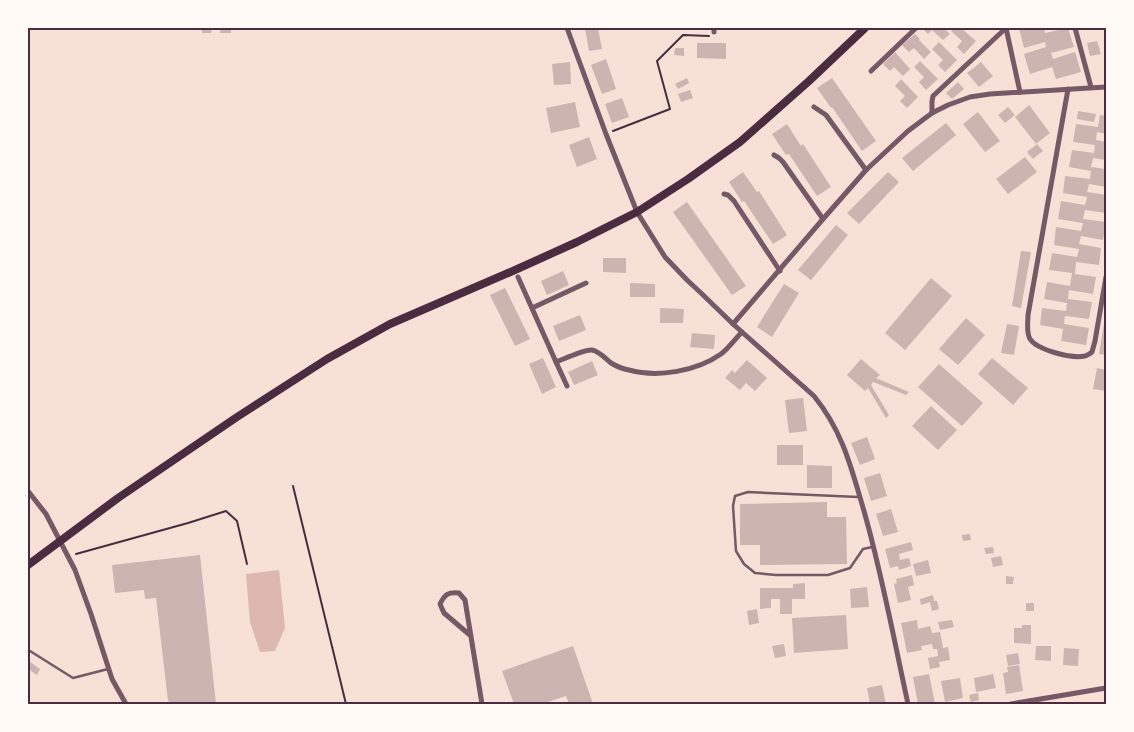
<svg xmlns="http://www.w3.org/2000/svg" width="1134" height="732" viewBox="0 0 1134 732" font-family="Inter,sans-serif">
  <rect width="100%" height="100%" fill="#f7e1d7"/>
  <!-- water -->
  <path fill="#dcb8b0" d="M279,570l6,58 -10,23 -15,1 -10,-30 -4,-48z"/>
  <!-- building -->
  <g fill="#ccb4b1">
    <path d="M202,28h10l-1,5h-9z"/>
    <path d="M221,28h10v5h-11z"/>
    <path d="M585,28h13l4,21 -13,2z"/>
    <path d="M922,28h21l7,6 -7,6 -11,-10 -4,4z"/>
    <path d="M955,28h6l15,13 -12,13 -7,-7 5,-6 -11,-10z"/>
    <path d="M1019,28h25l1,5 23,-5 6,19 -23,6 2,6 22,-7 6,20 -25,7 -4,-12 -22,7 -6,-20 22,-7 -1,-5 -21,6z"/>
    <path d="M915,34l5,5 -1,1 12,12 -7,7 -10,-11 -5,4 -7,-7z"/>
    <path d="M1097,41l4,13 -11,2 -3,-13z"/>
    <path d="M939,42l18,18 -12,12 -7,-7 5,-5 -11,-11z"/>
    <path d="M697,43h29v16l-29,-1z"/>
    <path d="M675,48h9v8l-10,-1z"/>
    <path d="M895,52l15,17 -7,7 -9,-9 -4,4 -7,-7z"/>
    <path d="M606,59l10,30 -14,5 -11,-29z"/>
    <path d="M920,61l18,18 -12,11 -7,-8 5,-5 -10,-10z"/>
    <path d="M570,62l1,22 -17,1 -2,-21z"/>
    <path d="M981,62l12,14 -14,11 -12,-14z"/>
    <path d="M687,78l2,5 -11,6 -3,-5z"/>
    <path d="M832,78l44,63 -14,10 -30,-44 -1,1 -14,-20z"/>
    <path d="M901,79l17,18 -11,11 -7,-7 5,-5 -10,-10z"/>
    <path d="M958,82l6,7 -12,10 -6,-6z"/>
    <path d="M690,90l3,8 -12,4 -3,-8z"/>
    <path d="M622,98l7,19 -17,6 -7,-19z"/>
    <path d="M575,102l5,25 -29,6 -5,-25z"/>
    <path d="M1029,105l21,28 -14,11 -21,-27z"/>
    <path d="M1008,107l7,8 -10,8 -7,-8z"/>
    <path d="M1078,111l18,3 -2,8 -17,-3z"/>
    <path d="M978,112l22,29 -15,11 -22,-28z"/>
    <path d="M1100,115l6,1v18l-9,-2 -1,8 10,2v18l-13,-2 -2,9 15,2v18l-17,-3 -2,8 19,3v18l-21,-3 -2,9 23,3 -3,18 -22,-4 -2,8 22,4 -2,17 -23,-3 -1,12 21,3 -3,17 -24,-4 -1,9 24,3 -3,17 -24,-3 -1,8 25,4 -3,17 -25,-4 2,-12 -23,-4 2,-17 24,3 1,-8 -23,-4 3,-17 23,4 2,-13 -23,-3 3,-17 25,4 2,-8 -25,-4 2,-18 25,4 2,-8 -25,-4 3,-18 24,4 2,-8 -24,-4 2,-17 25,3 1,-8 -22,-4 3,-17 22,3 1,-8 -22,-3 3,-18 22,3z"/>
    <path d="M946,123l10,12 -43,36 -11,-13z"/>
    <path d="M787,124l14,22 2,-2 28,43 -14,9 -28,-42 -3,1 -14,-21z"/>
    <path d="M589,137l8,22 -20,8 -8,-22z"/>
    <path d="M1037,144l6,7 -10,8 -6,-7z"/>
    <path d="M1025,157l12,15 -29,22 -12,-15z"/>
    <path d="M743,172l14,20 2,-1 28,44 -14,9 -29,-43 -2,1 -13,-20z"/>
    <path d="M888,172l11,10 -40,42 -12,-11z"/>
    <path d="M687,202l59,84 -14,9 -59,-83z"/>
    <path d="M836,225l12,10 -37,45 -13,-10z"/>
    <path d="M1021,251l10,1 -10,56 -9,-2z"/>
    <path d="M603,258h23v15l-23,-1z"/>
    <path d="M563,271l6,14 -22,10 -6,-14z"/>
    <path d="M931,278l21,18 -47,54 -20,-17z"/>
    <path d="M630,283l25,1v13h-25z"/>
    <path d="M784,284l15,9 -27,44 -15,-10z"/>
    <path d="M505,288l25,51 -15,7 -25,-51z"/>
    <path d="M660,308l24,1 -1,14h-23z"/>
    <path d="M580,315l6,15 -27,11 -6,-15z"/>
    <path d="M966,318l19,17 -27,30 -19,-16z"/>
    <path d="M1104,323l2,1v31l-7,-1z"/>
    <path d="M1007,324l12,2 -5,29 -13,-2z"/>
    <path d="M692,333l23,2 -1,14 -24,-2z"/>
    <path d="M543,358l13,29 -14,7 -13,-30z"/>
    <path d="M992,358l36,30 -15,17 -35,-31z"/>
    <path d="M861,359l19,16 -4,3 33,14 -3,3 -33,-13 -2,3 18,30 -3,3 -18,-30 -3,3 -18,-16z"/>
    <path d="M747,360l20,18 -12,13 -9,-8 -6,7 -15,-12 7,-8 3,3z"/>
    <path d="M592,361l6,14 -24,10 -6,-13z"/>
    <path d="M939,364l44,39 -21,23 -44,-39z"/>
    <path d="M1097,368l9,2v21l-13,-2z"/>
    <path d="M803,398l4,33 -18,2 -4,-33z"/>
    <path d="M931,406l26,24 -19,20 -26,-24z"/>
    <path d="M867,437l8,22 -15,6 -9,-22z"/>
    <rect x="777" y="445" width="26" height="20"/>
    <path d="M807,465l25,1v22h-25z"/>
    <path d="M880,473l7,23 -16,5 -7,-23z"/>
    <path d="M827,502v15h19l1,47 -87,1v-20h-20v-41z"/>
    <path d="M891,509l7,23 -15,4 -7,-22z"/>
    <path d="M970,534l1,6 -8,1 -1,-6z"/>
    <path d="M911,542l2,8 -14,4 1,6 9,-2 2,8 -12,4 -1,-4 -8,2 -5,-19z"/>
    <path d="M993,547l1,6 -8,1 -2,-6z"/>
    <path d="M200,555l16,149h-40l-8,-3 -12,-103 -11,1 -1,-9 -29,3 -3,-28z"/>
    <path d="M1001,556l2,9 -10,2 -2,-9z"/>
    <path d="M928,560l3,13 -15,3 -3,-12z"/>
    <path d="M912,575l2,10 -6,2 3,13 -13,3 -4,-19 3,-1 -1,-4z"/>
    <path d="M1006,576l8,1 -1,7h-7z"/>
    <path d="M805,583v16h-13v15h-12v-15h-9v9l-11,1v-21h33v-4z"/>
    <path d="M867,587l2,20 -18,1 -1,-19z"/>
    <path d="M933,595l1,6h3l2,8 -7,2 -2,-9 -9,3 -1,-6z"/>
    <rect x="1026" y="603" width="8" height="8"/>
    <path d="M757,609l2,14 -10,2 -2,-14z"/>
    <path d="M846,615l2,34 -54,4 -2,-35z"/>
    <path d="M917,620l1,9 12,-3 2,7 8,-1 3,16 5,-1 2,13 -11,2 1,5 -10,2 -2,-11 10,-2 -1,-7h-4l-1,-5 -11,2 1,4 -15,3 -6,-30z"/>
    <path d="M952,620l2,7 -14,3 -2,-8z"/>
    <path d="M1022,625h9v19l-17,-1v-15h8z"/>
    <path d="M784,644l2,12 -11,2 -3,-12z"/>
    <path d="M573,646l20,58h-24l-3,-8 -24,8h-28l-12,-33z"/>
    <path d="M1036,646h15v15l-16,-1z"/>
    <path d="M1064,648l15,1 -1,17 -15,-1z"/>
    <path d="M1018,653l2,11 -12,2 -2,-11z"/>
    <path d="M30,662l10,7 -3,6 -9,-6v-2z"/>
    <path d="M1019,665l4,26 -17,3 -3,-21 5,-1 -1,-5z"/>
    <path d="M929,674l6,30h-17l-5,-27z"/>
    <path d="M993,674l3,14 -20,4 -2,-14z"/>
    <path d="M960,678l3,20 -18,4 -4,-21z"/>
    <path d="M882,685l4,19h-16l-3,-16z"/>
    <path d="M978,693l1,7 -8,2 -2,-7z"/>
  </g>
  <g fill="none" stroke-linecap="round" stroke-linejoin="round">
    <!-- path -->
    <g stroke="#4a2c40" stroke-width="2">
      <path d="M613,131l57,-22 -13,-48 26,-26 26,1"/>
      <path d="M293,486l53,218"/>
      <path d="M76,554l112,-31 38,-12 11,10 10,43"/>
    </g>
    <!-- service -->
    <g stroke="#755966" stroke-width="2.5">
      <path d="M858,497l-110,-5 -13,4 -2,10 3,45 8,13 11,9 21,2h52l22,-7 13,-19 9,-2"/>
      <path d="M28,651h2l43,27 35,-9"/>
    </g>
    <!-- minor -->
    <g stroke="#755966" stroke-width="5">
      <path d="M567,28l39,106 31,78 28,45 22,23 14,13 32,31 81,72c29,36 37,71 50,115 18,63 30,129 44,193"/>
      <path d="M714,28v4"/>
      <path d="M1006,28l14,64"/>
      <path d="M1075,28l16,59"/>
      <path d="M871,71l45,-43"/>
      <path d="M1068,89l-40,226c0,7 -2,17 2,24 7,11 42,20 55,17 1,0 6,-3 7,-4l3,-11 11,-64"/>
      <path d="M814,107l12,8 40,55"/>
      <path d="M932,113v-12l1,-5 73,-68"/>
      <path d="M774,155l5,3 4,4 40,57"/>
      <path d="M724,194l4,1 6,6 46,70"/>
      <path d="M518,277l38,85c8,-3 29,-13 36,-12 7,1 14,9 19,13 5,3 12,6 18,7 29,8 68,1 92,-16 8,-6 14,-15 21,-22"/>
      <path d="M532,308l54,-25"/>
      <path d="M733,324l90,-105 43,-49 42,-39 24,-18 16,-8 22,-8 20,-3 116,-7"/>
      <path d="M556,362l11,24"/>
      <path d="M28,491l18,23 29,56 16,44 21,65 14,25"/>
      <path d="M471,636l-27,-23 -4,-9c5,-10 8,-12 19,-11l6,7 17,104"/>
      <path d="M1011,704l95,-16"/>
    </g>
    <!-- secondary -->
    <path stroke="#4a2c40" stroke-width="8" d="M28,565l90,-67 119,-81 90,-58 63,-35 125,-54 62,-28 60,-30 51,-33 52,-37 69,-61 56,-53"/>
  </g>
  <!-- border -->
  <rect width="1134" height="732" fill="none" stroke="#fffaf5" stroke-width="58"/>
  <rect x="29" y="29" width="1076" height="674" fill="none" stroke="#4a2c40" stroke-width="2"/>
</svg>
